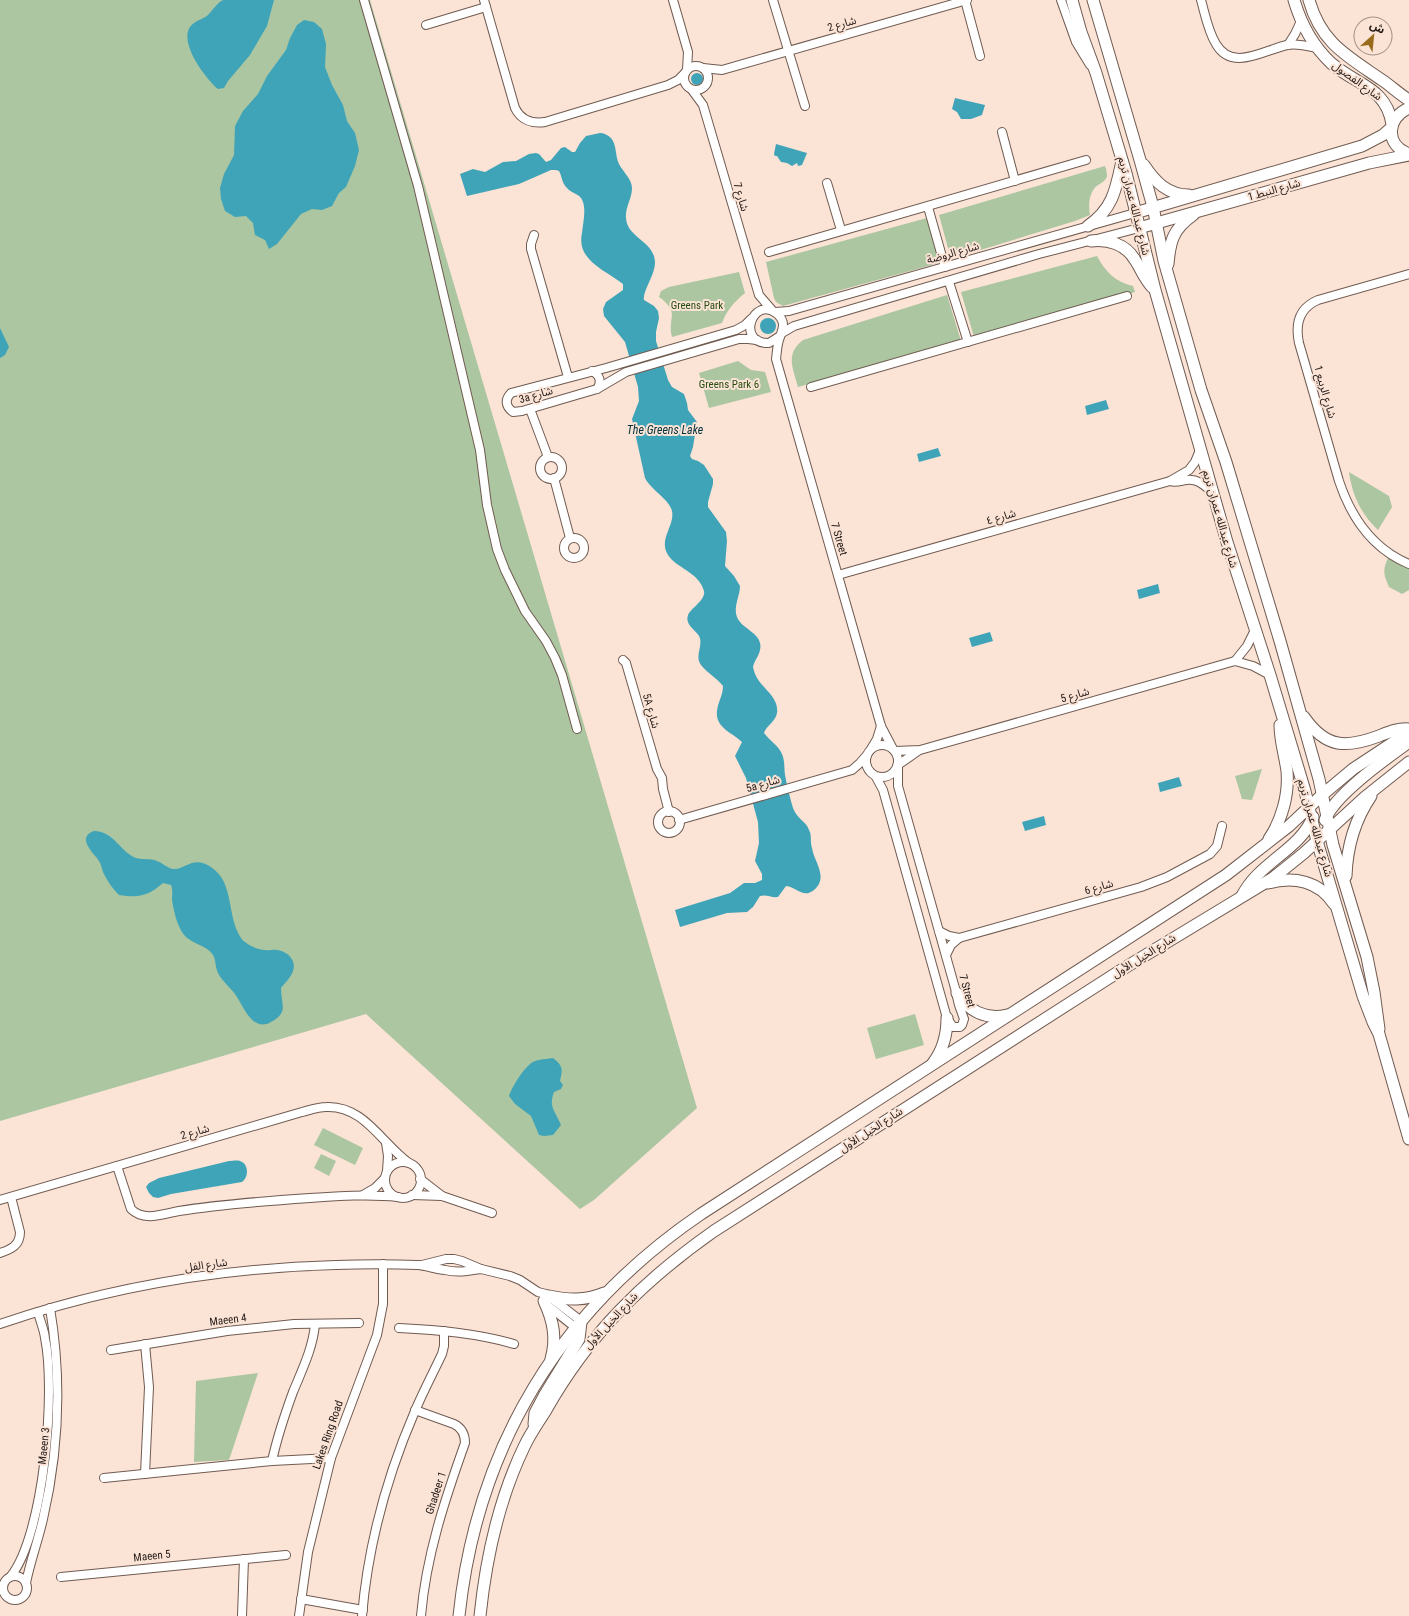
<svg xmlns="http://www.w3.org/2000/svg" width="1409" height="1616" viewBox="0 0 1409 1616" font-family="'Roboto Condensed','Noto Sans Arabic',sans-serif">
  <rect width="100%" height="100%" fill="#fbe3d6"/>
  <!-- green -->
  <g fill="#abc6a0">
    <path d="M0,0h370l327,1108 -103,92 -14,9 -214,-195 -366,107z"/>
    <path d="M1105,166c1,2 2,7 2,10 -1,4 -5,7 -9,9 -9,6 -10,20 -8,30l-15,6 -124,38 -12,-44z"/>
    <path d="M927,218l12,45 -156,43 -7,-4 -2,-4 -8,-36z"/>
    <path d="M1097,256c8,15 18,26 36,30l2,6 -161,45 -13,-45z"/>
    <path d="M739,272l6,21c-11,9 -18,17 -23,30l-50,14c-5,-20 9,-24 -13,-40l2,-6 8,-4z"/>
    <path d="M947,295l14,46 -163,46c-5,-19 -13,-33 5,-47z"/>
    <path d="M738,361l13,9 14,2 6,20 -62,16 -10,-35z"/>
    <path d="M1349,472l40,24 3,11 -14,23c-17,-16 -26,-35 -29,-58z"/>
    <path d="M1388,558l21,11v21l-7,4 -13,-7c-5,-12 -7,-16 -1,-29z"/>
    <path d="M1262,769l-10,31 -10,-1 -7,-23z"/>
    <path d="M915,1014l9,31 -48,14 -9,-31z"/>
    <path d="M323,1128l40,20 -8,17 -41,-20z"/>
    <path d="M321,1154l15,7 -7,15 -15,-8z"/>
    <path d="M258,1373l-29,87 -35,2 2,-81z"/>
  </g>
  <!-- water -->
  <g fill="#40a4b8">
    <path d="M223,0h51l-7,26 -17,29 -22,26 -4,7 -6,1c-13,-11 -39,-46 -28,-62 5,-7 12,-7 18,-12 5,-5 8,-11 15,-15z"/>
    <path d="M304,20l10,2 8,7 4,15 -1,23 7,18 11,20 4,16 8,12 4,17 -4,16 -9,21 -7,6 -7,13 -10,4 -10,-1 -11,5 -24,30 -8,5 -4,-9 -10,-5 -2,-12 -7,-7 -11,1 -10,-6 -4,-12 -1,-11 4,-14 10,-19 1,-29 8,-15 15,-17 9,-18 19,-26 4,-12 7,-13z"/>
    <circle cx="697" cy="79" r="6"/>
    <path d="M955,98l30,7 -3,10 -11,4h-10l-4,-7 -5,-3z"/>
    <path d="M600,133c4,0 8,2 11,5 6,7 4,18 8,26 4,8 13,15 13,24 0,11 -7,19 -6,30 1,20 29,23 29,45 0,12 -13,29 -11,37l10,6 4,5 1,7 -3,14v9l12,39 4,7 12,7 3,9 1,7 9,12 -4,25 -3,9 2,3 6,2 6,4 9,14v5l-5,18v5l18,25 1,9 -2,25 9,10 6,10c0,10 -7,21 -3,31 5,13 27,16 23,33 -1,6 -6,11 -7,17 1,5 3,10 6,14 7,10 20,18 18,32 -1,8 -11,13 -13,20 6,8 14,12 18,21 3,7 2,14 3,21 2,11 5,23 8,33 4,11 14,14 16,22 3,5 1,12 3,18 2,14 17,29 2,42 -11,9 -17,-3 -28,-4l-8,11c-7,1 -11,-3 -18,-1l-7,11 -6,5 -20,1 -47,14 -5,-17 55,-17 14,-10h11l7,-3v-6l-7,-13 4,-18 -1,-21 -12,-44 -11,-22 7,-14c-9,-9 -27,-14 -25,-31 1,-9 6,-16 6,-25 -6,-8 -16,-13 -22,-21 -7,-9 3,-20 -2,-29 -4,-7 -16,-12 -10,-23 4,-6 17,-14 15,-22 -5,-19 -28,-23 -36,-36 -10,-16 7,-29 4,-44 -3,-12 -21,-21 -27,-33l-13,-59 7,-18 -1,-14 -13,-45 -21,-26 -1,-7 3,-7 17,-12v-6c-18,-14 -47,-24 -41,-51 1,-10 4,-22 1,-31 -3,-9 -11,-8 -16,-14 -5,-4 -5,-12 -8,-17l-3,-1h-5l-32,14 -52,12 -7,-22 13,-5 12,3 18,-10 13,-1 13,-7 7,-1 3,1 7,8 5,-2 10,-12 4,-1 7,5h3l5,-9 6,-7z"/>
    <path d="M776,144l31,9 -5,12 -4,1 -1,-3 -5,3 -5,-3 -6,-1 -4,-6h-2l-1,-2z"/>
    <circle cx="768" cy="326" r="8"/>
    <path d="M0,328l9,19 -4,8 -5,3z"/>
    <path d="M1106,400l3,9 -22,6 -2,-9z"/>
    <path d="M938,448l3,8 -22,6 -2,-8z"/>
    <path d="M1158,584l2,9 -21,6 -2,-9z"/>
    <path d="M990,632l3,9 -21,6 -3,-9z"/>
    <path d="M1179,777l3,9 -22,6 -2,-9z"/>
    <path d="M1044,816l2,9 -21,6 -3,-9z"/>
    <path d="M94,831c20,0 26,21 42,27 7,2 14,0 21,3 6,2 10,7 16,8 13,1 19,-14 38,-2 24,16 15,48 30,71 4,6 17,12 24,12 4,1 8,-1 12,0 10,1 20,10 16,21 -2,6 -8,12 -12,17 0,17 8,24 -10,34 -19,11 -28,-17 -36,-28 -5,-7 -13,-13 -17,-21 -3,-6 -2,-13 -5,-18 -7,-11 -24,-11 -31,-23 -6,-10 -8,-21 -10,-32 0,-5 1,-10 -1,-15l-8,-2c-15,13 -24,15 -44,12 -6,-6 -12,-14 -16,-23 -1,-3 -2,-8 -4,-11 -4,-7 -24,-23 -5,-30z"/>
    <path d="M553,1058c10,8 10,11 7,23l3,4 -2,4 -7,3c-6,15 2,20 7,33l-8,10 -9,1 -5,-1 -8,-19 -16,-12 -6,-8c3,-9 15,-29 24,-34 6,-3 14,-3 20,-4z"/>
    <path d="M229,1161c3,0 8,-1 11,0 9,3 9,16 2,21l-71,12 -13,4 -5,-1 -4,-4 -3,-6 3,-4 10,-5z"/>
  </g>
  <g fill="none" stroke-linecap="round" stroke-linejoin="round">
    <!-- street casing -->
    <g stroke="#705b51" stroke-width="10">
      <g id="street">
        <path d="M364,0l54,186 62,264 7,55 10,44 8,21 20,41 21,30 9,17 7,17 15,54"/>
        <path d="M484,0l31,108c6,12 17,16 30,14l123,-37 10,-5 7,-7"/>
        <path d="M673,0l15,52 -1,18"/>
        <path d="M773,0l32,106"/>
        <path d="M965,0l15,56"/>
        <path d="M1061,0l15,42 14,23"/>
        <path d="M1201,0c4,14 7,31 15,44 16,28 48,6 71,1 9,-2 21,1 30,3"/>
        <path d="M426,25l60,-18"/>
        <path d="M1288,45l7,-11 6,-13"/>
        <circle cx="696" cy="78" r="12"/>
        <path d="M703,68l19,2 245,-70"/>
        <path d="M692,90l11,15 56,190 13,15"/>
        <path d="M1002,132l13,49"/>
        <path d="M827,183l14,47"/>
        <path d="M928,207l17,60"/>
        <path d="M534,235l-3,9v5l37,128"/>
        <path d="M769,252l317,-92"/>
        <path d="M1409,274l-91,26c-19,8 -23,24 -19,43l40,138c12,36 34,68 70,83"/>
        <path d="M949,282l19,60"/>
        <path d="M775,312l14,-1 346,-98"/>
        <path d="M751,319l-6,6 -9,5 -130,38 -95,25c-6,6 -6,13 2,19l9,-1 75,-22 29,-17 113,-33h9l9,1"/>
        <path d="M782,333l12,-7 245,-72 100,-26"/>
        <path d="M780,336l-11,7c-33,1 -17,-47 7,-30 4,3 7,7 7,12 0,5 -2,8 -3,12 -3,7 -3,15 -4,22l105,367 12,23"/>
        <path d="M592,371c8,4 10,11 5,18"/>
        <path d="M811,387l316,-91"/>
        <path d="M530,409l18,48"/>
        <circle cx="551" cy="468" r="11"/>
        <path d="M554,478l16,60"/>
        <path d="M1170,481c6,2 10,0 16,-1 12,-2 19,6 27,13"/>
        <circle cx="574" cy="548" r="10"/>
        <path d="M838,575l332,-94 19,-11 6,-8 5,-12"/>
        <path d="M623,660l3,3 2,7 29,99 5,9 1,11 6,23"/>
        <path d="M1235,661l12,-15 8,-16"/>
        <circle cx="882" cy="761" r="16"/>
        <path d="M871,749l6,-10 4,-13"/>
        <path d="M895,751l25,-1 315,-89 18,5 17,9"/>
        <path d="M898,765l20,-14"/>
        <path d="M876,777l7,13 64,228 6,9h7l2,-2 2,-6 -5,-14 -4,-17 -57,-202v-18"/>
        <circle cx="669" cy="822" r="11"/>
        <path d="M679,820l173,-50 8,-7 7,-8"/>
        <path d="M939,931l10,5 10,2"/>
        <path d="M946,955l5,-10 8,-7 182,-51 26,-10 43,-23 7,-8 5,-20"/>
        <path d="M386,1143l2,13 -1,15"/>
        <circle cx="403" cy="1180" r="18"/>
        <path d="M117,1166l14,43c13,13 32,5 48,2 43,-7 87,-10 131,-13 29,-2 59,-4 88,-1"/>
        <path d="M420,1179l22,17"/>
        <path d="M363,1195l12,-7 10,-10"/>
        <path d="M412,1195l30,1 50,17"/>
        <path d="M0,1200l302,-88c8,-2 16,-5 24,-5 38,-2 56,37 83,56"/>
        <path d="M0,1253c12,-4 20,-8 20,-21l-9,-35"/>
        <path d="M422,1265l24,-6h8l8,2 19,8 29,7 10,4 18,12 8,2 35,27"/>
        <path d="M546,1304l30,24"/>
        <path d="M0,1324c108,-37 223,-56 336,-59 27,-1 55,-1 82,0 9,1 18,4 27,5 12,3 23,1 36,-1"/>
        <path d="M399,1328c39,2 77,5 115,16"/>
        <path d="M145,1344l4,43 -4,87"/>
        <path d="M111,1350l116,-19 67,-7 65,-1"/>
        <path d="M415,1410l39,14c8,4 11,10 11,19 -20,56 -39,113 -44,173"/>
        <path d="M272,1461c5,-23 13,-47 21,-69 9,-22 20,-44 22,-68"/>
        <path d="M104,1478l168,-17 59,-3"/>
        <path d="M11,1576c33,-42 45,-185 34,-238 -1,-9 -5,-17 -7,-26"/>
        <circle cx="15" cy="1588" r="12"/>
        <path d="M61,1577l225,-22"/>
        <path d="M26,1583c4,-21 12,-42 17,-64 16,-69 19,-140 7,-211"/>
        <path d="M301,1599l62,11"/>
        <path d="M242,1616l2,-57"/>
        <path d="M299,1616l9,-64 23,-94 46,-123 6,-31v-40"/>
        <path d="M362,1616c6,-71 25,-140 53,-205 8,-19 18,-38 27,-57l2,-8v-15"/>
      </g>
    </g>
    <!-- secondary casing -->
    <g stroke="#705b51" stroke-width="13">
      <g id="secondary">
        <path d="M1072,0l9,32 15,41 30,100 29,117 72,252 43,133 35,116 12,50 46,155 10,26 6,12 30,105"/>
        <path d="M1093,0l47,160 13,47 11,54 37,129 25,72 54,179 39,138 14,66 34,112 7,35 5,37"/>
        <path d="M1294,0c7,24 19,46 37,63 25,22 55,24 61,61"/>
        <path d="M1309,0c12,43 38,56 73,80 9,6 17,14 27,20"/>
        <path d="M1409,108c-23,10 -24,37 0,46"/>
        <path d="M1144,165c11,17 24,30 45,30"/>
        <path d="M1135,213l227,-67 21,-11 9,-8"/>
        <path d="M1088,226c25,-17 28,-37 34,-65"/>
        <path d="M1139,228l230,-65 40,-8"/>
        <path d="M1091,241c17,-2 35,3 44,19 6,9 9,18 17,27"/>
        <path d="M1168,264c2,-23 5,-35 25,-49"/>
        <path d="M1304,717c22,32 43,31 75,19 10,-4 19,-8 30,-7"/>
        <path d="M1325,820c9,-25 62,-62 84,-78"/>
        <path d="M1269,839c13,-19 20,-45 18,-68 -2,-15 -7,-30 -7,-46"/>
        <path d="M1346,876c1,-29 8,-55 25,-80"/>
        <path d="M1268,883c26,-7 51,-2 66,21"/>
        <path d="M1242,896c17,-34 58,-46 71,-79"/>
        <path d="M957,993c11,18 29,27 50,22"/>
        <path d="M933,1063c10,-13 14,-28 14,-45"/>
        <path d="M549,1296c19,4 36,5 55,-3"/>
        <path d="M544,1301c9,19 13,37 7,58"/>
        <path d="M534,1424l1,-11 9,-17 35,-57 2,-17"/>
        <path d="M459,1616c18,-170 101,-306 242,-402l525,-339 63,-49 33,-31 31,-26 56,-37"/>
        <path d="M480,1616c6,-58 19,-117 44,-169 6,-13 14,-24 22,-37 43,-76 97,-129 168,-179l412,-264 147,-89 31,-25 61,-56 44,-35"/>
      </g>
    </g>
    <!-- street -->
    <use href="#street" stroke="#fff" stroke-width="8"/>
    <!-- secondary -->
    <use href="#secondary" stroke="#fff" stroke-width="11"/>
  </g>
  <g text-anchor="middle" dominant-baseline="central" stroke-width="4" stroke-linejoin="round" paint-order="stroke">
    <!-- street labels -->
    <g font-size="11" fill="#211814" stroke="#fbe3d6">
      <text transform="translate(842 24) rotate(-16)">شارع 2</text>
      <text transform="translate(1357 81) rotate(36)">شارع الفصول</text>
      <text transform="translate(1274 190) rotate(-16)">شارع النبط 1</text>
      <text transform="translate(741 197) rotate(74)">شارع 7</text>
      <text transform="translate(1134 206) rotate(76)">شارع عبدالله عمران تريم</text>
      <text transform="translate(953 253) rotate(-16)">شارع الروضة</text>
      <text transform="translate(1325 392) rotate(74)">شارع الربيع 1</text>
      <text transform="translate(536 395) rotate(-16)">3a شارع</text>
      <text transform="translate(1001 517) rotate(-16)">شارع ٤</text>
      <text transform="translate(1220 519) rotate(74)">شارع عبدالله عمران تريم</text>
      <text transform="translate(839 539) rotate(74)">7 Street</text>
      <text transform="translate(1075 695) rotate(-16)">شارع 5</text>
      <text transform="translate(651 711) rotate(74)">5A شارع</text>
      <text transform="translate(763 784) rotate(-16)">5a شارع</text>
      <text transform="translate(1315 828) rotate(74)">شارع عبدالله عمران تريم</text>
      <text transform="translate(1099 887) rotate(-16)">شارع 6</text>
      <text transform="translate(1144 956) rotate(-32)">شارع الخيل الأول</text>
      <text transform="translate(967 991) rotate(75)">7 Street</text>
      <text transform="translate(871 1130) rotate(-33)">شارع الخيل الأول</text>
      <text transform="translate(195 1132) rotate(-16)">شارع 2</text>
      <text transform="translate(206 1265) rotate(-8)">شارع الفل</text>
      <text transform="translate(228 1320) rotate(-7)">Maeen 4</text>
      <text transform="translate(611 1321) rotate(-47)">شارع الخيل الأول</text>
      <text transform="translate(328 1435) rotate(-71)">Lakes Ring Road</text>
      <text transform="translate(44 1446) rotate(-84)">Maeen 3</text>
      <text transform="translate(436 1493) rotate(-72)">Ghadeer 1</text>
      <text transform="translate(152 1556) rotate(-6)">Maeen 5</text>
    </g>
    <!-- park labels -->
    <g font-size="11" fill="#274e10" stroke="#fbe3d6">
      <text x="697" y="305">Greens Park</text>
      <text x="729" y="384">Greens Park 6</text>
    </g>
    <!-- water labels -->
    <g font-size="12" font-style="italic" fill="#01323b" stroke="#fbe3d6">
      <text x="665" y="430">The Greens Lake</text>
    </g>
  </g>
  <!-- north arrow -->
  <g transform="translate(1373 36) rotate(27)"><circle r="19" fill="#fbe3d6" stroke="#a49288"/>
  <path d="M0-3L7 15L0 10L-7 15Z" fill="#986c1a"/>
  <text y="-6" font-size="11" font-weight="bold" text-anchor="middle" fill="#211814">ش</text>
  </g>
</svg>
